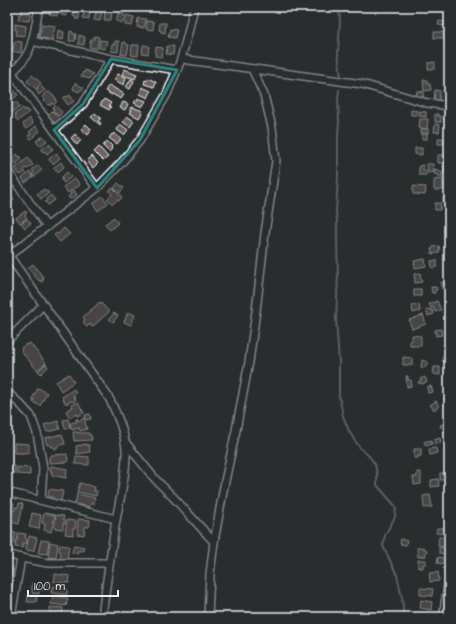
<svg xmlns="http://www.w3.org/2000/svg" width="456" height="624" viewBox="0 0 456 624" font-family="'Architects Daughter',sans-serif">
  <rect width="100%" height="100%" fill="#2a2d2e"/>
  <filter id="ink" filterUnits="userSpaceOnUse"><feTurbulence type="fractalNoise" baseFrequency=".025" numOctaves="2"/><feDisplacementMap in="SourceGraphic" scale="8" xChannelSelector="R" yChannelSelector="G"/><feConvolveMatrix kernelMatrix="1 2 1 2 8 2 1 2 1" color-interpolation-filters="sRGB"/></filter>
  <g filter="url(#ink)">
    <g fill="none" stroke-linecap="round" stroke-linejoin="round">
      <!-- stream -->
      <g stroke="#8da0a9" stroke-width="2">
        <path d="M339,7l1,15 -2,31 3,25"/>
        <path d="M339,90l-1,10 1,22 -1,12v43l-2,34 1,11v21l1,32 -2,44 3,43v34l4,20 6,15 6,10 6,8 8,7 6,8 2,10v11l19,22 -1,10 -10,18 -2,11 14,29 5,23 1,10v9"/>
      </g>
    </g>
    <!-- building -->
    <g fill="#726460" stroke="#e8f1f8">
      <path d="M51,7l7,1 -1,8 -8,-2z"/>
      <path d="M62,7l6,1 -1,8 -6,-1z"/>
      <path d="M97,7h6l-3,14 -6,-1z"/>
      <path d="M22,9l9,1 -1,9h-1v2l-11,-1 1,-6h2z"/>
      <path d="M74,9h6l-1,10h-4l1,-2 -3,-1z"/>
      <path d="M84,9h6l-1,10 -6,-1z"/>
      <path d="M105,11h7l-1,9h-7z"/>
      <path d="M118,13l6,1 -1,9 -7,-2z"/>
      <path d="M126,15l8,2 -2,9 -7,-1z"/>
      <path d="M138,18l8,1 -2,9 -7,-1z"/>
      <path d="M147,21l7,1 -1,8 -7,-1z"/>
      <path d="M439,21l6,1v4l-7,-1z"/>
      <path d="M160,23h6l-1,10 -4,-1v-1l-2,-1z"/>
      <path d="M15,24l11,2 -1,10 -9,-1 1,-5h-2z"/>
      <path d="M42,25l5,1 1,-1 7,1 -3,14 -13,-3z"/>
      <path d="M170,29l7,1 -2,8 -7,-1z"/>
      <path d="M58,30l4,1v1h2l-1,8 -6,-1z"/>
      <path d="M70,31l3,1v2h3l-1,7h-6z"/>
      <rect x="434" y="32" width="9" height="6"/>
      <path d="M79,35l6,2 -1,8 -6,-1z"/>
      <path d="M94,36l5,1 -2,12 -8,-2 2,-8h3z"/>
      <path d="M449,38v12h-2l-3,-11z"/>
      <path d="M100,40l7,1 -2,8 -6,-1z"/>
      <path d="M15,41l7,1 -1,11 -9,-2z"/>
      <path d="M115,41h4l-1,11 -7,-1 1,-7h3z"/>
      <path d="M123,42l3,1v1l3,1 -2,10 -6,-1z"/>
      <path d="M132,45h7l-1,11 -7,-1z"/>
      <path d="M143,45l6,1 -1,8 -6,-1z"/>
      <path d="M167,46h7l-1,9 -7,-1z"/>
      <path d="M156,47l7,1 -1,9 -7,-1z"/>
      <path d="M435,62v7h-7v-6z"/>
      <path d="M124,69l13,5 -2,5 -13,-4z"/>
      <path d="M85,70l8,4 -4,5 -8,-3 2,-4 1,1z"/>
      <path d="M118,74l8,4 -2,7 -10,-5z"/>
      <path d="M32,75l9,8 -5,6 -9,-8z"/>
      <path d="M148,78l8,4 -2,5 -10,-3 1,-4 2,1z"/>
      <path d="M131,79l3,2 -4,8 -4,-2z"/>
      <path d="M423,80h4v4h3l1,6 -7,1z"/>
      <path d="M75,83l9,5 -2,2 -1,-1 -2,3 -6,-3z"/>
      <path d="M109,85l15,9 -3,5 -9,-5v1l-7,-4z"/>
      <path d="M41,86l4,4 -6,5 -3,-5z"/>
      <path d="M142,87l9,4 -3,7 -8,-4z"/>
      <path d="M13,89l5,6 -6,5 -5,-7z"/>
      <path d="M435,90l5,1 -1,11h-5z"/>
      <path d="M443,90l6,1 -1,11 -5,-1z"/>
      <path d="M47,91l2,2v-1l8,7 -1,1 1,1 -3,4 -2,-2 -2,3 -2,-2v1l-4,-4 1,-1 -3,-3z"/>
      <path d="M417,91l7,1 -1,6 -7,-1z"/>
      <path d="M70,95l4,6 -6,4 -5,-7 3,-2 1,1z"/>
      <path d="M138,98l8,3 -4,6 -8,-4 2,-3 1,1z"/>
      <path d="M104,99l7,4 -2,3 2,1 -2,3 -9,-5z"/>
      <path d="M16,101l4,6 -10,7 -3,-5v-3l3,-2 1,1z"/>
      <path d="M123,102l5,2 -3,6 -5,-2z"/>
      <path d="M55,106l7,6 -3,4 -6,-5 1,-2 -1,-1z"/>
      <path d="M132,107l11,4 -4,7 -9,-5 2,-3h-2z"/>
      <path d="M23,108l2,2 1,-1 3,3 -11,9 -3,-3 1,-2 -1,-2z"/>
      <path d="M411,110l6,1v4h-6z"/>
      <path d="M52,111l10,10 -5,6 -10,-11z"/>
      <path d="M420,111l6,1v5l-7,-1z"/>
      <path d="M95,113l6,5 -3,3 3,2 -1,2 -9,-8z"/>
      <path d="M435,114h3v2h3v6h-6z"/>
      <path d="M444,114h4l-1,8h-3z"/>
      <path d="M127,116l7,5 -4,6 -7,-5z"/>
      <path d="M30,118l3,6 -7,5 -2,-2v-1l-1,-2z"/>
      <path d="M420,119h8l-1,10 -8,-1z"/>
      <path d="M86,124l5,5 -1,2v1l-2,3 -7,-6z"/>
      <path d="M120,124l8,6 -4,5 -7,-5z"/>
      <path d="M435,124l5,1 -1,7h-5z"/>
      <path d="M36,126l4,5 -9,8 -3,-3 3,-2 -2,-2z"/>
      <rect x="421" y="129" width="7" height="4"/>
      <path d="M114,133l7,6 -4,5 -8,-6 3,-4 1,1z"/>
      <path d="M75,134l6,6 -4,5 -6,-7z"/>
      <rect x="422" y="134" width="5" height="5"/>
      <path d="M43,136l4,5 -7,5 -3,-3h1l-2,-2z"/>
      <path d="M438,138h5l1,6h-6z"/>
      <path d="M107,141l5,5 -1,2 1,1 -3,3 -6,-6z"/>
      <path d="M11,144l3,5 -6,6 -1,-2v-6z"/>
      <path d="M49,144l4,5 -6,5 -2,-3 -2,1 -2,-2z"/>
      <path d="M99,147l9,10 -5,4 -9,-9z"/>
      <path d="M415,148h7v7l-7,-1z"/>
      <path d="M56,153l4,5 -7,6 -4,-4v-1z"/>
      <path d="M17,154l2,3 1,-1 2,3 -8,6 -4,-6z"/>
      <path d="M438,155h7l1,8h-8z"/>
      <path d="M92,156l6,7 -5,5 -6,-7z"/>
      <path d="M28,158l5,7 -6,4 -1,-1 -2,2 2,2 -6,3 -5,-7z"/>
      <path d="M61,162l3,5 -6,5 -2,-3 -1,1 -2,-2z"/>
      <path d="M427,164h6l1,8 -6,1z"/>
      <path d="M38,165l4,5 -8,7 -2,-3 2,-2 -2,-2z"/>
      <path d="M423,165v5h3v5h-7v-9z"/>
      <path d="M449,165v7l-5,1 -1,-7z"/>
      <path d="M435,169l4,1v1h2v2h2v3h-6v-2h-3z"/>
      <path d="M30,172l3,5 -8,6 -3,-5z"/>
      <path d="M67,172l4,5 -7,6 -3,-3 2,-1 -1,-2z"/>
      <path d="M75,178l5,7 -4,3 -1,-1 -7,6 -5,-6z"/>
      <path d="M443,179v11h-9v-10z"/>
      <path d="M118,183l6,5 -4,5 -6,-5z"/>
      <path d="M413,186l13,1 -1,8 -12,-1z"/>
      <path d="M113,188l9,9 -3,4 -2,-1 -4,4 -6,-5 5,-5 -3,-3z"/>
      <path d="M44,189l1,2h2l2,2 -8,6 -4,-5z"/>
      <path d="M74,190l3,5 -7,4 -2,-2 3,-3 -1,-1z"/>
      <path d="M9,194l5,6 -7,4v-8z"/>
      <path d="M51,195l4,5 -7,5 -3,-3 2,-2 -1,-1z"/>
      <path d="M102,196l6,7 -10,8 -5,-7z"/>
      <path d="M449,196v7h-6v-6z"/>
      <path d="M435,203h6l-1,7h-5z"/>
      <path d="M25,211l2,2 -2,2 2,3 -7,5 -4,-5z"/>
      <path d="M114,217l4,6 -8,7 -5,-6z"/>
      <path d="M27,219l4,4 -6,5 -4,-5z"/>
      <path d="M10,223l2,3 -1,1 1,2 -5,4v-8z"/>
      <path d="M64,228l6,6 -10,8 -6,-7 3,-2 1,1z"/>
      <path d="M439,246l1,4 -1,1v2l-7,1 -1,-5 2,-1v-1z"/>
      <path d="M425,259l1,7 -11,2 -1,-7z"/>
      <path d="M437,260v7l-5,1 -1,-7z"/>
      <path d="M33,264l11,14 -2,1 2,1 -3,2 -1,-2 -1,1 -11,-13z"/>
      <path d="M420,273l2,9 -7,1 -1,-9z"/>
      <path d="M443,282l1,2 3,-1 2,3 -7,3 -2,-6z"/>
      <path d="M431,287h5l1,3h-2v3h-3z"/>
      <rect x="414" y="289" width="7" height="7"/>
      <path d="M437,301l4,9 -6,2 -2,-5 -2,1 -2,-4z"/>
      <path d="M100,302l9,10 -17,15 -2,-3 -3,3 -4,-5 2,-2 -2,-3z"/>
      <path d="M419,304l1,7 -7,2 -1,-7z"/>
      <path d="M431,309v1h1l2,4 -6,2 -2,-6z"/>
      <path d="M128,312l7,3 -4,10 -7,-3z"/>
      <path d="M114,313l4,3 -5,6 -4,-3z"/>
      <path d="M423,315l3,9 -14,5 -3,-9z"/>
      <path d="M441,329l1,6 -6,1 -1,-6z"/>
      <path d="M412,335l9,1v10h-11v-6h2z"/>
      <path d="M445,340l4,1v6l-5,-1z"/>
      <path d="M30,343l16,20 -9,7 -16,-19 1,-1 -1,-2 5,-4 1,1z"/>
      <path d="M443,355h5l1,6 -6,1z"/>
      <path d="M403,357l9,1v7h-9z"/>
      <path d="M422,360l6,2v2h-2l-1,4 -4,-1z"/>
      <path d="M46,364l2,3 -7,7 -3,-3z"/>
      <path d="M434,367h6v8l-7,-1z"/>
      <path d="M69,374l5,8 -13,9 -5,-9z"/>
      <path d="M406,376h2v4h3l1,6 -5,1z"/>
      <path d="M425,377l2,5 -5,2 -1,-1 -2,1 -1,-2 3,-1 -1,-2z"/>
      <path d="M431,386l2,6 -5,1 -1,-6z"/>
      <path d="M38,388l9,5 -7,13 -7,-4 1,-2 -2,-1z"/>
      <path d="M74,389l2,4 -3,2 3,5 -4,2 -1,-1 -5,3 -4,-7z"/>
      <path d="M449,397v8l-4,1 -1,-8z"/>
      <path d="M436,401l3,5 -5,4 -4,-5z"/>
      <path d="M78,402l6,11 -6,3 -1,-2 -7,4 -4,-7 7,-4 -1,-2z"/>
      <path d="M90,414l1,5 -5,1 -1,-5z"/>
      <path d="M77,418l1,3 6,-3 3,11 -7,2 -1,-3 -7,2 -2,-7 6,-1v-3z"/>
      <path d="M68,419l2,9 -5,1 -2,-9z"/>
      <path d="M58,421l2,8 -13,3 -3,-7z"/>
      <path d="M441,424l7,1 -1,7h-4v-5h-3z"/>
      <path d="M73,432h5v1h11v2h2l1,5 -18,1z"/>
      <path d="M62,434l3,10 -8,2v2l-3,1 -1,-3 -3,1v-3l-3,1 -2,-7z"/>
      <path d="M440,438l1,5 -6,1 -1,-4z"/>
      <path d="M431,440l1,4 -6,2 -2,-4z"/>
      <path d="M14,443l15,1v9h-15z"/>
      <path d="M86,444v1h3l1,7 -13,2 -1,-8z"/>
      <path d="M436,448l1,5 -7,2 -1,-6z"/>
      <path d="M414,449h7v7h-3v2h-4z"/>
      <path d="M67,454l1,8 -19,1v-6h2v-2z"/>
      <path d="M76,456l13,1v8l-14,-1z"/>
      <rect x="10" y="466" width="5" height="7"/>
      <path d="M51,466l16,3 -1,9 -15,-3 1,-4h-2z"/>
      <path d="M17,467l13,1v7l-13,-1z"/>
      <path d="M417,472h4v12l-7,1 -1,-8h4z"/>
      <rect x="440" y="473" width="4" height="7"/>
      <path d="M438,479l1,7 -8,1v-7z"/>
      <path d="M80,483l15,4 -1,4h3l-1,5 -19,-4z"/>
      <path d="M49,489l14,2 -2,10 -9,-1 1,-3h-5z"/>
      <path d="M77,494l18,4 -1,6 -3,-1 -1,4 -15,-3z"/>
      <path d="M430,495l2,12 -8,1 -1,-12z"/>
      <path d="M9,502l5,1 -5,18 -2,-1v-17l2,1z"/>
      <path d="M19,503l4,1 -4,20 -9,-2 3,-12h2v-3h3z"/>
      <path d="M32,513l9,2 -2,14 -10,-2z"/>
      <path d="M44,513l11,2 -4,17 -7,-2 1,-6 -3,-1z"/>
      <path d="M56,515l8,1 -1,3 2,1v4l-2,-1v6l-9,-1z"/>
      <path d="M78,519l12,1 -1,7h-4l-1,8 -7,-1z"/>
      <path d="M67,520l9,1 -1,8 -2,-1v7l-8,-1z"/>
      <path d="M437,528h8v6l-9,-1z"/>
      <path d="M9,532l7,1 -3,12 -6,-1z"/>
      <path d="M18,533l8,1 -1,4 2,1 -1,5 -3,-1v5l-8,-1 1,-7h1z"/>
      <path d="M29,536l8,2 -3,13 -8,-1z"/>
      <path d="M439,537l8,1 -1,9 -8,-1z"/>
      <path d="M401,539l6,2 -1,4 -6,-1z"/>
      <path d="M41,540l8,1 -2,13 -9,-1z"/>
      <path d="M50,542l8,2 -2,14 -8,-1z"/>
      <path d="M60,545l9,1 -2,14 -7,-2 1,-6 -2,-1z"/>
      <path d="M74,545l10,2 -1,4h-6v3l-5,-1z"/>
      <path d="M424,547v2h2l1,3h-2l1,4 -8,1 -1,-9z"/>
      <path d="M439,547h4v2h3l-1,5 -6,-1z"/>
      <path d="M438,557l6,1 -1,6 -6,-1z"/>
      <path d="M418,560h8v4h-3v4h-5z"/>
      <path d="M7,568l6,1 -2,7 -4,-1z"/>
      <path d="M438,572l1,9 -9,1 -1,-9z"/>
      <path d="M55,574l15,2 -1,7 -15,-1z"/>
      <path d="M7,580h4l-1,9 -3,-1z"/>
      <path d="M32,583l8,1 -1,10 -7,-1z"/>
      <path d="M46,583h4l-1,7h-7l1,-6h3z"/>
      <path d="M52,586l15,2v7l-16,-2z"/>
      <path d="M420,588l13,1 -1,7 -12,-1z"/>
      <path d="M28,595l9,1 -1,6h-9z"/>
      <path d="M53,596l15,2 -2,8 -15,-2z"/>
      <path d="M421,600l11,2 -1,8 -11,-2z"/>
      <path d="M50,607l13,1 -1,9 -12,-1z"/>
    </g>
    <g fill="none" stroke-linecap="round" stroke-linejoin="round">
      <!-- minor casing -->
      <g stroke="#e8f1f8" stroke-width="10">
        <g id="minor">
          <path d="M32,41l79,18 66,11"/>
          <path d="M181,59l181,25 65,19 22,3"/>
          <path d="M12,73l42,57"/>
          <path d="M7,76c27,-19 26,-39 32,-69"/>
          <path d="M7,170l40,57"/>
          <path d="M97,188l-43,-58 29,-26 28,-45"/>
          <path d="M7,253l102,145c8,16 16,34 17,52 1,22 -6,48 -10,70 -5,32 -10,64 -14,97"/>
          <path d="M7,257l90,-69 25,-26 18,-22 27,-46 10,-24 4,-11 7,-26 6,-26"/>
          <path d="M7,341l36,-36"/>
          <path d="M7,392l13,12 11,12 6,17 6,35 -2,32"/>
          <path d="M125,442l30,37 19,19 40,44"/>
          <path d="M7,492l109,27"/>
          <path d="M7,554l14,4 27,5h61"/>
          <path d="M11,617l10,-59"/>
          <path d="M208,617l2,-43 4,-32 10,-56 12,-56 13,-68 7,-51 9,-78 11,-72 -4,-34 -8,-32 -12,-26"/>
          <path d="M443,617l6,-38"/>
        </g>
      </g>
      <!-- minor -->
      <use href="#minor" stroke="#2a2d2e" stroke-width="7"/>
    </g>
  </g>
  <!-- marked area -->
  <path d="M0 0H456V624H0ZM111,59l66,11 -37,70 -43,48 -43,-58 29,-26z" fill="#2a2d2e" fill-opacity=".55" fill-rule="evenodd"/>
  <path fill="none" stroke="#25827c" stroke-width="3" stroke-linejoin="round" d="M111,59l66,11 -37,70 -43,48 -43,-58 29,-26z"/>
  <!-- margin -->
  <rect width="456" height="624" fill="none" stroke="#2a2d2e" stroke-width="24"/>
  <rect x="12" y="12" width="432" height="600" fill="none" stroke="#e8f1f8" stroke-width="1.5" filter="url(#ink)"/>
  <!-- scale -->
  <path d="M28 590v6h90v-6" fill="none" stroke="#e8f1f8" stroke-width="2"/>
  <text x="34" y="590" font-size="12" fill="#e8f1f8" stroke="#2a2d2e" stroke-width="3" paint-order="stroke">100 m</text>
</svg>
